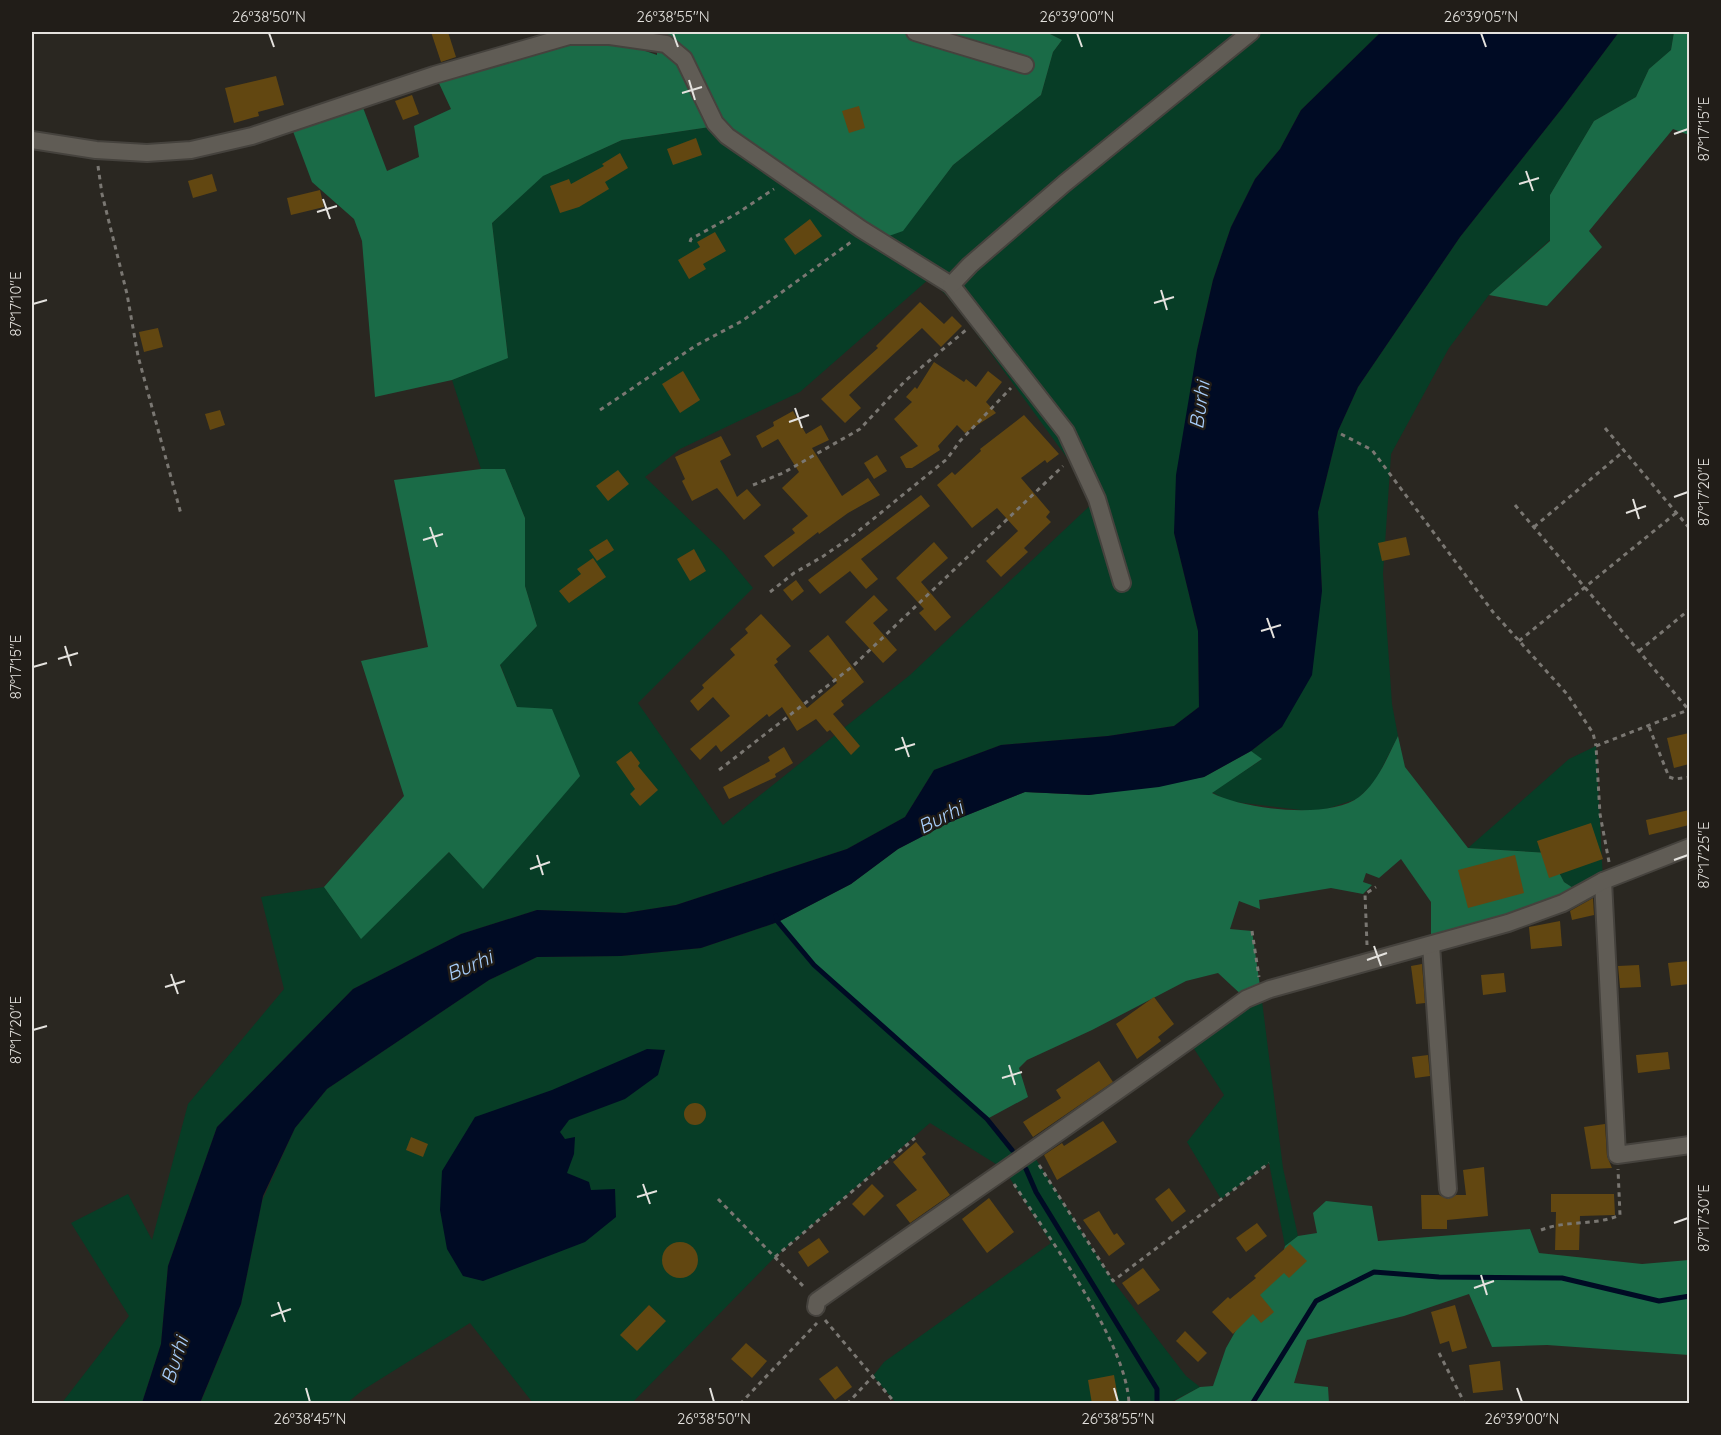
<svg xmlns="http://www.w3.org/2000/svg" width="1721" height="1435" viewBox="0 0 1721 1435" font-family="Quicksand,sans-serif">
  <rect width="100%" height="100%" fill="#2a2721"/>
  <!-- green -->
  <g fill="#073d26" fill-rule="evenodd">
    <path d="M1046,32h335l-80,78 -21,39 -25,30 -24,48 -18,53 -16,70 -23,183 24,98 1,76 -25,19 -66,10 -107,9 -67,25 -29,47 -58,32 -171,56 -51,8 -88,-3 -76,24 -108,55 -136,138 -49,139 -7,78 -19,59 -81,1 68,-88 -58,-93 57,-29 24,46 36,-136 96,-115 -23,-92 63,-10 37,51 88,-86 34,36 34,-181 -17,-43 37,-38 -12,-40v-68l-20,-49h-24l-29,-89 56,-23 -16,-134 50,-47 80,-36 88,-13 54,45 96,63 43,-5 50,-65 88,-70 12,-43 9,-12zM929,279l17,16 22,27 129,177 -187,176 -187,150 -85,-122 115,-115 -30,-36 -78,-75 35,-28 120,-57z"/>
    <path d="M1619,32h55l-3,18 -22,19 -13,28 -42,24 -44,74v45l-61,55 -40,53 -58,106 -8,120 9,130 6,32 -23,46 -18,17 -40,13 -89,-11 -16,-9 49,-32 -10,-9 31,-24 40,-136 -4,-79 20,-81 20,-44 102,-150 103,-130z"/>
    <path d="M1596,746l7,135 -22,12 -17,-11 -15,-29 -81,-5 101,-89z"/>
    <path d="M778,922l36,43 173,154 25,31 20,3 81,128 73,95 14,11 -31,16h-273l-23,-27 11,-14 167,-119 -47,-74 -74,-46 -155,134 -143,146h-99l-63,-80 -107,67 -16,13 -147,1 41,-100 21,-103 33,-73 32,-39 162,-109 48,-23 84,-1 80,-8z"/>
    <path d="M1261,993l22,175 15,68 -13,10 -16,-83 -48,36 -34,-57 37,-47 -35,-54z"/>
  </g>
  <!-- forest -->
  <g fill="#1a6b47">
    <path d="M657,32h389l16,8 -9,12 -12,43 -88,70 -50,66 -31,11 -133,-88 -29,-27 -88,13 -79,36 -51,47 16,135 -56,22 -77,17 -13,-156 -8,-22 -42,-37 -21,-56 71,-21 25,66 32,-14 -5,-31 37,-17 -14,-30 111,-37 60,-4 49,17z"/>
    <path d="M1674,32h15v103l-16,-6 -84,102 13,16 -55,59 -58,-11 61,-54v-46l44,-74 42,-24 13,-28 22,-19z"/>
    <path d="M481,469h24l20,49v68l12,40 -37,39 17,42 35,2 28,67 -97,113 -34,-37 -88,87 -37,-52 80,-91 -43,-135 67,-14 -34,-167z"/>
    <path d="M1398,736l7,31 63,81 81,5 15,29 17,11 -150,52v-43l-30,-43 -22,19 -13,-5 -3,9 9,3 -9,9 -32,-6 -72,12 1,9 -21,-8 -9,28 22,2 9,62 -15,6 -28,-26 -32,8 -94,49 -65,30 -8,8 9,29 -41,22 -173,-154 -36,-43 73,-38 47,-35 52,-27 75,-30 64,3 115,-18 47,-26 11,8 -50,34c30,16 118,27 147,4 19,-15 28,-39 39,-61z"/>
    <path d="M1326,1201l46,5 6,35 152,-12 9,24 103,11 47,-4v95l-142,-10 -55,2 -23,-53 -65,22 -97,24 -13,43 34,4 1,16 -160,1 31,-17 13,-1 13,-38 35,-62 17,-16 7,-24 13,-10 19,-3 -4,-20z"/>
  </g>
  <!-- water -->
  <g fill="#000b24">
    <path d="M1381,32h238l-56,75 -103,130 -102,150 -20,44 -20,81 4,79 -10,84 -30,52 -31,24 -47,26 -45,10 -70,8 -64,-3 -75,30 -52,27 -47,35 -73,38 -77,26 -80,8 -84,1 -48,23 -162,109 -32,39 -32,68 -22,108 -41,99h-58l19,-59 7,-78 49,-139 136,-138 108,-55 76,-24 88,3 51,-8 171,-56 58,-32 29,-47 67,-25 107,-9 66,-10 25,-19 -1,-76 -24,-98 2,-58 21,-125 16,-70 18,-53 24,-48 25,-30 21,-39z"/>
    <path d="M647,1049l18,1 -7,25 -33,24 -56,21 -9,12 5,7 10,-2 -1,17 -7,19 22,9 2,8 24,-1 1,28 -31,25 -102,39 -20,-5 -16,-27 -7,-39 2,-39 33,-54 77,-27z"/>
  </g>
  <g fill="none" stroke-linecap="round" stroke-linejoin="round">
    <!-- stream -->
    <g stroke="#000b24" stroke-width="5">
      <path d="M776,916l2,6 36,43 173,154 25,31"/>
      <path d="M1026,1169l10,23 121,197v15"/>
      <path d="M1252,1404l64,-103 58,-29 65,5 123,1 97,23 31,-5"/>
    </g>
  </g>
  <!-- building -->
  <g fill="#624711">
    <path d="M431,32h17l8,25 -15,5z"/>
    <path d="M276,76l8,29 -26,7 1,4 -25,7 -9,-35z"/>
    <path d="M412,95l7,19 -16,6 -8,-19z"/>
    <path d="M859,106l6,22 -16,5 -7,-22z"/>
    <path d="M696,138l6,17 -29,10 -6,-16z"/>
    <path d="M620,153l8,15 -23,14 4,7 -30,18 -19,6 -10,-27 19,-7 2,5 33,-18 -2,-2z"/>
    <path d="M212,174l5,17 -24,7 -5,-17z"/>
    <path d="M320,190l4,17 -33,8 -4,-17z"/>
    <path d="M810,219l12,17 -27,19 -11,-16z"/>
    <path d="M715,232l11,19 -23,13 3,5 -17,10 -11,-19 22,-13 -3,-5z"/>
    <path d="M920,302l24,22 8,-8 10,10 -21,21 -19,-19 -73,67 12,13 -16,15 -24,-24 57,-51 -2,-2z"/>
    <path d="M158,328l5,19 -19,5 -5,-20z"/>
    <path d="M934,362l30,20 2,-3 10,8 12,-16 14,11 -16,20 10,11 -31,20 -8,-8 -19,21 2,4 -28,18h-6l-6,-11 18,-11 -24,-27 18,-17 -6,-5 9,-10 2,2z"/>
    <path d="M683,371l17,29 -20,13 -18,-29z"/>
    <path d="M220,410l5,15 -15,5 -5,-16z"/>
    <path d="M793,411l13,23 15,-9 8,15 -17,8 30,48 26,-18 12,17 -32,18 -29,21 -1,-2 -45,35 -9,-11 31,-23 -3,-4 16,-13 -26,-28 17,-16 -21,-33 -16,9 -6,-12 18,-10 -1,-4z"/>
    <path d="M1024,415l35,39 -12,9 -2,-3 -24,18 29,34 -4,5 5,5 -27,26 4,4 -27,25 -15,-16 32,-30 -21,-23 -25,20 -35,-43 15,-13 3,3 26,-24 -1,-2z"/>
    <path d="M721,436l10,19 -11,6 17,36 10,-8 14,16 -17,15 -27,-32 -25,13 -10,-20 3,-2 -10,-22z"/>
    <path d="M877,455l10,16 -13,8 -10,-16z"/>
    <path d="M618,470l11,14 -21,17 -12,-15z"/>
    <path d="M921,495l9,11 -69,53 17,20 -12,10 -16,-18 -30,23 -12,-14z"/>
    <path d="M1406,537l4,18 -28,6 -4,-18z"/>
    <path d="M607,539l7,11 -17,11 -8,-11z"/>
    <path d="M934,542l14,16 -27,24 30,35 -16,14 -16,-18 5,-4 -28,-31z"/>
    <path d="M694,549l12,22 -16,10 -13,-22z"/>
    <path d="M593,558l13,19 -37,26 -10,-12 22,-17 -4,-5z"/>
    <path d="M796,580l8,11 -12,10 -9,-11z"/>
    <path d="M874,595l14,15 -15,13 24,27 -14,13 -38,-41z"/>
    <path d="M761,614l30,32 -15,13 2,3 -4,3 33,43 30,-25 -28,-32 19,-16 36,47 -23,19 3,4 -11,9 27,32 -9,9 -21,-25 -3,2 -11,-13 -19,12 -15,-24 -13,10 -2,-3 -46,38 -5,-7 -16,15 -10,-11 40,-33 -17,-19 -15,14 -8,-10 14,-13 -2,-3 33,-30 -5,-6 18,-16 -3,-4z"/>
    <path d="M1689,733v31l-15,4 -7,-30z"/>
    <path d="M784,747l9,16 -18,11 1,3 -47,22 -6,-12 47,-26 -2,-4z"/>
    <path d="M631,751l9,12 -2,3 20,24 -18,16 -10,-12 5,-5 -19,-27z"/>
    <path d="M1689,810v15l-40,10 -3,-15z"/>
    <path d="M1591,823l12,36 -54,19 -12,-37z"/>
    <path d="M1515,855l9,38 -56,15 -10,-38z"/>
    <path d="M1593,898l1,17 -22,5 -2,-9z"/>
    <path d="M1560,921l2,25 -31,3 -2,-22z"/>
    <path d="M1689,961v23l-18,2 -3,-23z"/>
    <path d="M1422,964l3,39 -9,1 -5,-38z"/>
    <path d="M1639,965l2,22 -21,1 -2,-22z"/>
    <path d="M1504,973l2,19 -23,3 -2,-20z"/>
    <path d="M1154,997l20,27 -16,13 3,4 -24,18 -21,-35z"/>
    <path d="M1668,1052l2,17 -32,4 -2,-18z"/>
    <path d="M1428,1055l2,21 -15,2 -3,-21z"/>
    <path d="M1099,1061l14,21 -80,55 -10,-15 38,-24 -5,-8z"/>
    <circle cx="695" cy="1114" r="11"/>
    <path d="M1103,1121l14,21 -60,38 -13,-25 18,-12 2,3z"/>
    <path d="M1605,1124l2,32 5,12 -21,1 -7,-42z"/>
    <path d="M411,1137l17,7 -5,13 -17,-7z"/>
    <path d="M916,1142l10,12 -4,3 28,38 -40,28 -14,-18 21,-15 -24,-28z"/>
    <path d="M1484,1167l4,49 -41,4v9h-25l-1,-34h18l9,4 8,-4h10l-3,-25z"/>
    <path d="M872,1184l12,12 -20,20 -12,-12z"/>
    <path d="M1169,1188l17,23 -14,11 -17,-23z"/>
    <path d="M1551,1194h63l1,21 -35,1 -1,34h-24l1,-38h-5z"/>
    <path d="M989,1198l25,34 -27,21 -25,-34z"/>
    <path d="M1099,1211l15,24 3,-2 8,11 -16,12 -26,-36z"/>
    <path d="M1257,1223l10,13 -21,16 -10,-14z"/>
    <path d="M819,1238l10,14 -21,15 -10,-15z"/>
    <circle cx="680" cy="1260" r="18"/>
    <path d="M1290,1244l17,17 -18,17 -5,-5 -24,22 14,17 -13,11 -8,-9 -20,20 -21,-22 16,-15 2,2 26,-21 -2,-2z"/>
    <path d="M1143,1268l17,22 -22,15 -16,-22z"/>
    <path d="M649,1305l17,16 -29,30 -17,-16z"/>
    <path d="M1455,1305l12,43 -15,4 -3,-11 -9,3 -9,-32z"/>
    <path d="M1185,1331l22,22 -9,9 -22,-21z"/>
    <path d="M746,1343l21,18 -15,17 -21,-19z"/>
    <path d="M1500,1361l3,29 -30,3 -4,-28z"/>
    <path d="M837,1366l15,21 -17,13 -16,-21z"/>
    <path d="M1114,1375l5,29h-27l-4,-24z"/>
  </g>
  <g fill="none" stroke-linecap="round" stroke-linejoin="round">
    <!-- minor casing -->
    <g stroke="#45423d" stroke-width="20">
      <g id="minor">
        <path d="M915,32l110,33"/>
        <path d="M32,140l64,10 51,3 44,-3 61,-14 182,-61 135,-39h41l56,8 18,15 31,64 12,13 134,93 90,56 115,147 31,67 25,84"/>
        <path d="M951,285l19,-20 95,-82 186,-151"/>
        <path d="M1603,881l14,274 73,-10"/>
        <path d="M1431,945l17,244"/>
        <path d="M816,1307l1,-6c143,-101 288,-199 429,-302l24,-10 238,-66 55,-20 40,-22 87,-34"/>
      </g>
    </g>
    <!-- path -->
    <g stroke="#7a7772" stroke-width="3" stroke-dasharray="4.5 4.5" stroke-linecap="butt">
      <path d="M98,166l4,28 25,100 11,62 43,158"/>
      <path d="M690,242l1,-3 45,-25 38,-25"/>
      <path d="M600,410l95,-64 47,-25 109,-79"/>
      <path d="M1605,428l85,101"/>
      <path d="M1341,434l31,16 121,162 74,82 26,39 3,13"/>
      <path d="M753,485l30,-12 77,-44 45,-48 61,-51"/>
      <path d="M1515,505l173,204"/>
      <path d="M1534,527l90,-76"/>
      <path d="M770,592l24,-19 28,-16 29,-20 96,-78 13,-18 51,-53"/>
      <path d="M1519,641l157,-128"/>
      <path d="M1639,651l51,-42"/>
      <path d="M1649,727l20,50 6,2 15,-2"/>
      <path d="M719,770l134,-104 210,-200"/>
      <path d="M1609,862l-9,-48 -4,-68 92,-36"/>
      <path d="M1252,931l7,46"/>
      <path d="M1367,945l-2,-51 11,-7"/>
      <path d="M1039,1165l74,116 156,-118"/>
      <path d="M1014,1184c34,53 113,158 115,220"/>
      <path d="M718,1199l88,90"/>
      <path d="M1541,1230c25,-10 54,-4 79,-15l-2,-46"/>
      <path d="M775,1257l140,-119"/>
      <path d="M825,1320l71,84"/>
      <path d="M1439,1353l26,51"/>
      <path d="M32,1403v1"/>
      <path d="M740,1404l77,-81"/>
      <path d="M847,1404l26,-28"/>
    </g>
    <!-- minor -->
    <use href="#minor" stroke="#605c55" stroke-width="16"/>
  </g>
  <!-- ticks -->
  <path fill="none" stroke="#e4e2de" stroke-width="2" d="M269,33l5,14M673,33l5,14M1077,33l5,14M1481,33l5,14M689,80l6,20M682,93l20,-6M1674,134l14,-5M1526,171l7,20M1519,184l20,-6M323,199l7,20M317,212l20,-6M1161,290l6,20M1154,303l20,-6M33,304l14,-4M795,408l7,20M789,422l20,-7M1674,497l14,-5M1633,499l6,20M1626,513l20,-7M430,527l7,20M423,540l20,-6M1267,618l7,20M1261,631l20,-6M65,646l6,20M58,659l20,-6M33,667l14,-4M902,737l7,20M895,750l20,-6M537,855l6,20M1674,860l14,-5M530,869l20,-7M1374,946l7,20M1367,960l20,-7M171,974l7,20M165,987l20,-6M33,1030l14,-4M1009,1065l6,20M1002,1078l20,-6M643,1184l7,20M637,1197l20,-6M1674,1223l14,-5M1481,1275l6,20M1474,1288l20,-7M278,1302l7,20M271,1316l20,-7M306,1388l4,14M710,1388l4,14M1114,1388l4,14M1517,1388l5,14"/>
  <g text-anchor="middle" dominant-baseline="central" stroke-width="5" stroke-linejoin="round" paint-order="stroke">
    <!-- water labels -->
    <g font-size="20" font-style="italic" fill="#a8cefb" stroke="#211d18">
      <text transform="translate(1199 405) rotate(-82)">Burhi</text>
      <text transform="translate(940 817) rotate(-27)">Burhi</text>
      <text transform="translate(469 965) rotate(-23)">Burhi</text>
      <text transform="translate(174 1360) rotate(-72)">Burhi</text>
    </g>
  </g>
  <!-- border -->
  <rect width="1721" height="1435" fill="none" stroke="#211d18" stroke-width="66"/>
  <rect x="33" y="33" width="1655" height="1369" fill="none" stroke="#e4e2de" stroke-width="2"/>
  <g font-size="15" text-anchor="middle" fill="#e4e2de">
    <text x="269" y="22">26°38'50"N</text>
    <text x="673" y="22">26°38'55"N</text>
    <text x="1077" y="22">26°39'00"N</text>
    <text x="1481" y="22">26°39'05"N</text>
    <text transform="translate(1704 129) rotate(-90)" y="5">87°17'15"E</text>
    <text transform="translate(16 304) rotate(-90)" y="5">87°17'10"E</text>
    <text transform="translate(1704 492) rotate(-90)" y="5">87°17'20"E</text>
    <text transform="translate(16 667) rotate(-90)" y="5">87°17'15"E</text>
    <text transform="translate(1704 855) rotate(-90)" y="5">87°17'25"E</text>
    <text transform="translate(16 1030) rotate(-90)" y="5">87°17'20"E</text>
    <text transform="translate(1704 1218) rotate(-90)" y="5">87°17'30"E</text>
    <text x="310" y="1424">26°38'45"N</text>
    <text x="714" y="1424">26°38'50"N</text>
    <text x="1118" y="1424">26°38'55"N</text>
    <text x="1522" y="1424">26°39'00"N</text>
  </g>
</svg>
